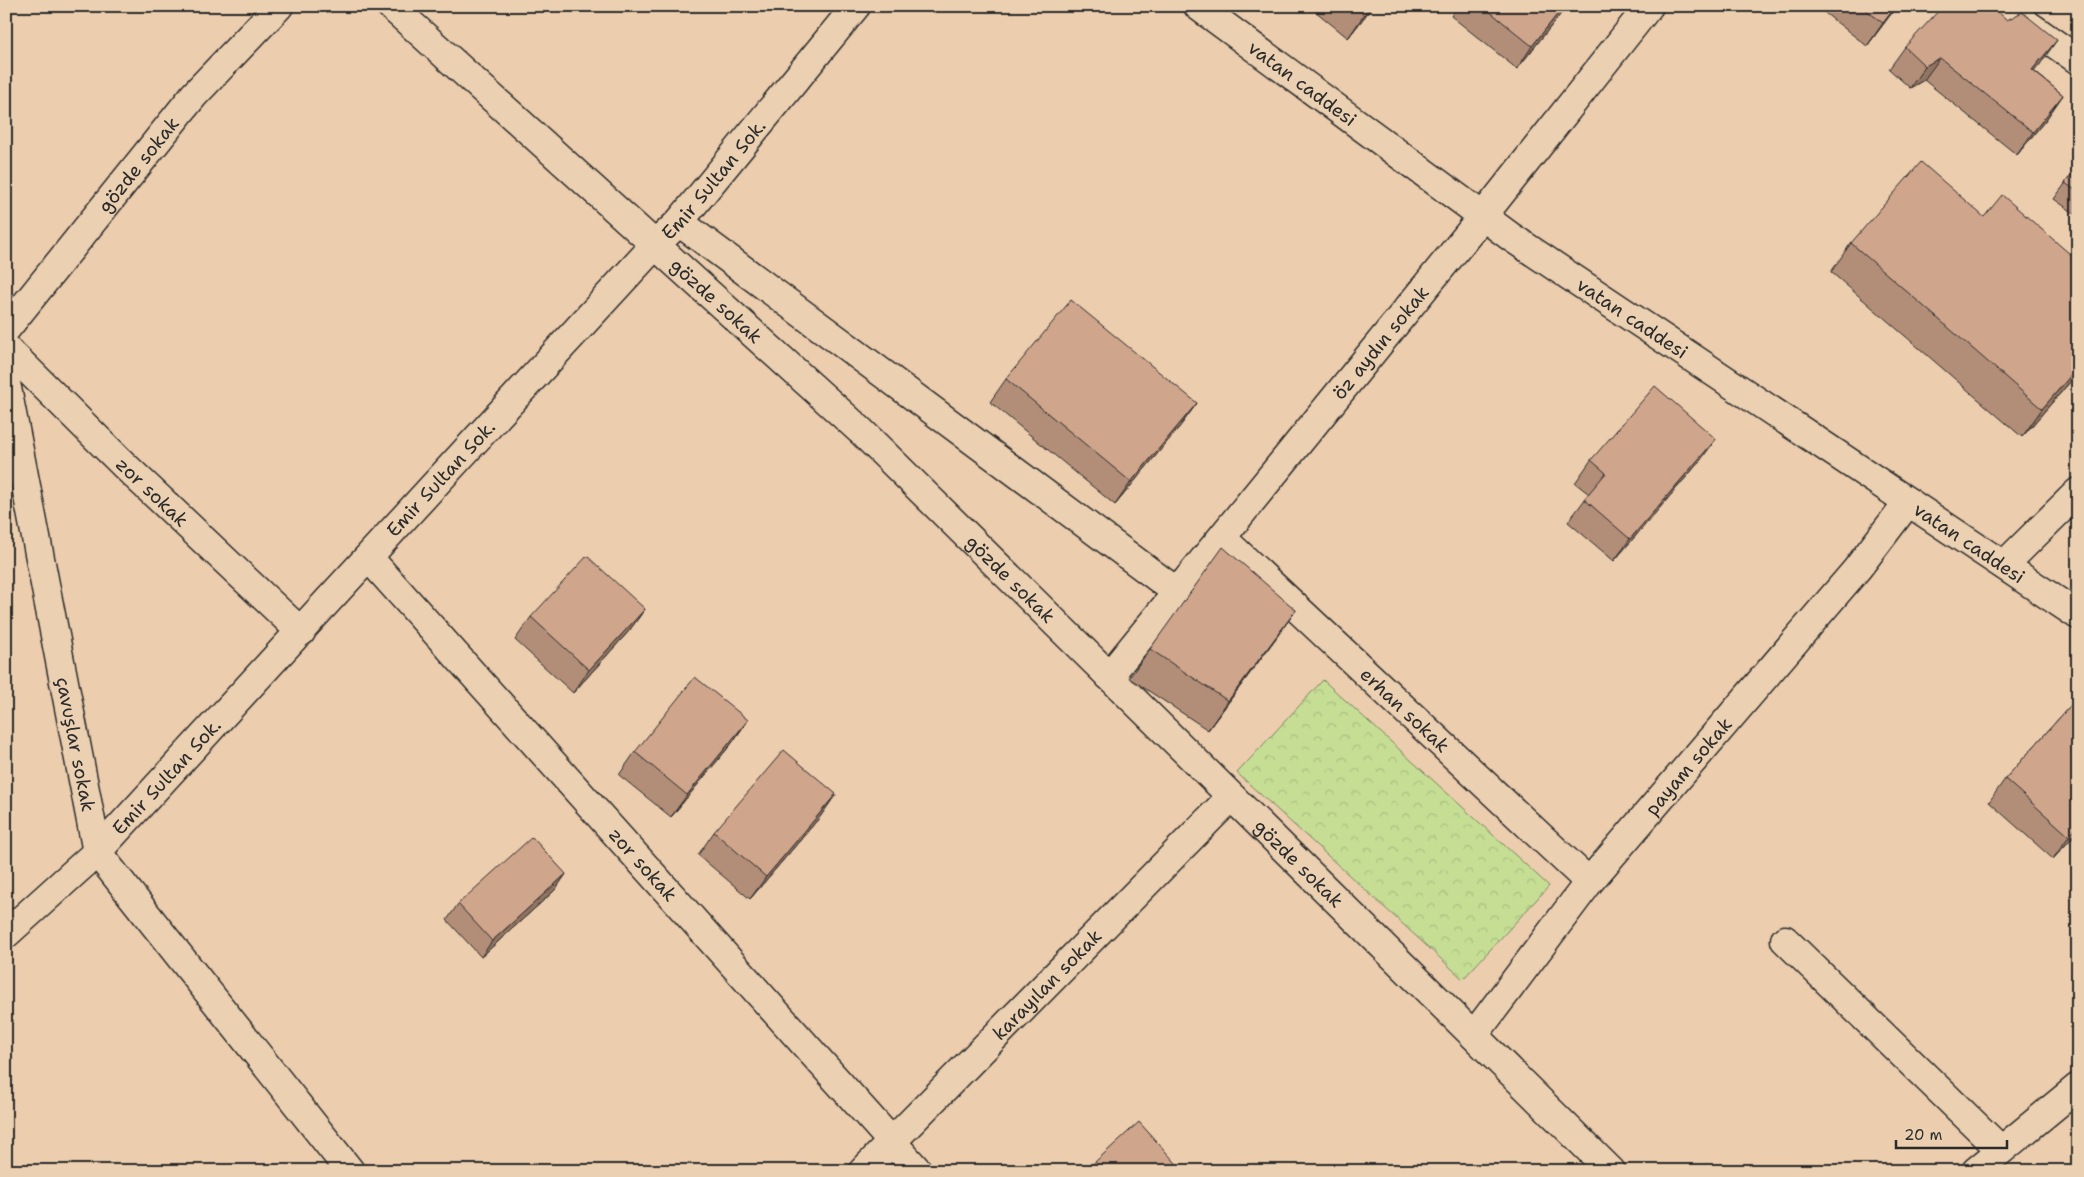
<svg xmlns="http://www.w3.org/2000/svg" width="2084" height="1177" viewBox="0 0 2084 1177" font-family="'Shantell Sans',sans-serif">
  <defs>
    <pattern id="park-crowns" width="20" height="18" patternUnits="userSpaceOnUse" patternTransform="scale(1.25)"><rect width="20" height="18" fill="#c5de94"/><path d="M2 6a3 3 0 1 1 6 0M12 15a3 3 0 1 1 6 0" fill="none" stroke="#a9bf80"/></pattern>
  </defs>
  <rect width="100%" height="100%" fill="#eccdae"/>
  <filter id="ink" filterUnits="userSpaceOnUse"><feTurbulence type="fractalNoise" baseFrequency=".02" numOctaves="2"/><feDisplacementMap in="SourceGraphic" scale="10" xChannelSelector="R" yChannelSelector="G"/><feConvolveMatrix kernelMatrix="1 2 1 2 8 2 1 2 1" color-interpolation-filters="sRGB"/></filter>
  <g filter="url(#ink)">
    <!-- park -->
    <path fill="url(#park-crowns)" stroke="#788460" d="M1323,680l226,206 -86,93 -226,-206z"/>
    <g fill="none" stroke-linecap="round" stroke-linejoin="round">
      <!-- minor casing -->
      <g stroke="#2b2b2b" stroke-width="31">
        <g id="minor">
          <path id="s1" d="M391,6l471,426 749,739"/>
          <path id="s2" d="M1198,6l313,231 567,378"/>
          <path d="M2001,6l77,54"/>
          <path d="M679,222l498,370"/>
          <path id="s3" d="M6,329l188,-234 85,-89"/>
          <path id="s4" d="M6,348l119,118 176,166"/>
          <path id="s5" d="M6,383l91,469 253,319"/>
          <path id="s6" d="M1222,538l367,344"/>
          <path id="s7" d="M369,558l549,613"/>
          <path d="M2004,565l74,-73"/>
          <path id="s8" d="M1109,676l374,-460 166,-210"/>
          <path id="s9" d="M6,934l91,-82 558,-607 24,-23 177,-216"/>
          <path d="M1785,940l216,210"/>
          <path id="s10" d="M1474,1035l115,-153 268,-313 51,-67"/>
          <path id="s11" d="M863,1171l368,-374"/>
          <path d="M1976,1171l102,-84"/>
        </g>
      </g>
      <!-- minor -->
      <use href="#minor" stroke="#ebd1b2" stroke-width="28"/>
    </g>
    <!-- wall -->
    <g fill="#b28e78" stroke="#2b2b2b">
      <path d="M1309,6h64l-25,32z"/>
      <path d="M1457,6h110l-50,63 -66,-53z"/>
      <path d="M1816,6h81l-30,40z"/>
      <path d="M2007,20l34,43 -7,8 29,24 -16,23 -30,37 -93,-75 -14,8 -21,-19 16,-22z"/>
      <path d="M2078,166v50l-24,-17z"/>
      <path d="M1984,217l94,156 -56,64 -191,-165 20,-29z"/>
      <path d="M1006,379l191,24 -16,22 -66,80 -125,-103z"/>
      <path d="M1591,460l109,1 -86,100 -46,-39 21,-28 -14,-11z"/>
      <path d="M645,609l-16,22 -56,62 -58,-53 16,-23z"/>
      <path d="M1296,610l-20,28 -68,92 -79,-52 21,-29z"/>
      <path d="M2078,697v134l-25,28 -64,-57 16,-23z"/>
      <path d="M748,720l-16,23 -61,74 -52,-42 16,-23z"/>
      <path d="M836,794l-16,23 -70,82 -52,-44 16,-23z"/>
      <path d="M566,874l-11,16 -74,67 -34,-37 11,-16z"/>
    </g>
    <!-- shaded-wall -->
    <g fill="#917462" stroke="#2b2b2b">
      <path d="M1370,6h3l-25,32 16,-23z"/>
      <path d="M1564,6h3l-50,63 15,-23z"/>
      <path d="M1896,6h1l-30,40 16,-23z"/>
      <path d="M2057,40l-16,23 -24,30 15,-23z"/>
      <path d="M1940,58l-16,22 -14,8 15,-22z"/>
      <path d="M2063,95l-16,23 -30,37 16,-23z"/>
      <path d="M2078,367v6l-56,64 20,-28z"/>
      <path d="M1197,403l-16,22 -66,80 16,-23z"/>
      <path d="M1716,439l-16,22 -86,100 16,-22z"/>
      <path d="M645,609l-16,22 -56,62 16,-23z"/>
      <path d="M1296,610l-20,28 -68,92 20,-29z"/>
      <path d="M748,720l-16,23 -61,74 16,-22z"/>
      <path d="M836,794l-16,23 -70,82 16,-22z"/>
      <path d="M2078,826v5l-25,28 16,-23z"/>
      <path d="M566,874l-11,16 -74,67 11,-16z"/>
    </g>
    <!-- building -->
    <g fill="#cfa58c" stroke="#2b2b2b">
      <path d="M1353,6h17l-6,9z"/>
      <path d="M1483,6h81l-32,40z"/>
      <path d="M1861,6h35l-13,17z"/>
      <path d="M1943,6h49l15,14 15,-8 35,28 -25,30 31,25 -30,37 -93,-74 -15,8 -20,-19z"/>
      <path d="M1921,162l63,55 18,-22 76,66v106l-36,42 -191,-166z"/>
      <path d="M2078,166v26l-13,-9z"/>
      <path d="M1071,300l126,103 -66,79 -125,-103z"/>
      <path d="M1655,386l61,53 -86,100 -46,-40 22,-26 -15,-13z"/>
      <path d="M1223,547l73,63 -68,91 -78,-52z"/>
      <path d="M587,556l58,53 -56,61 -58,-53z"/>
      <path d="M6,624l3,11 -3,1z"/>
      <path d="M695,677l53,43 -61,75 -52,-43z"/>
      <path d="M2078,697v129l-9,10 -64,-57z"/>
      <path d="M784,750l52,44 -70,83 -52,-45z"/>
      <path d="M532,837l34,37 -74,67 -34,-37z"/>
      <path d="M1139,1122l44,49h-98z"/>
    </g>
  </g>
  <g text-anchor="middle" dominant-baseline="central" stroke-width="4" stroke-linejoin="round" paint-order="stroke">
    <!-- street labels -->
    <g font-size="19" fill="#2b2b2b" stroke="#ebd1b2">
      <text stroke="none"><textPath href="#s2" startOffset="130">vatan caddesi</textPath></text>
      <text stroke="none"><textPath href="#s3" startOffset="211">gözde sokak</textPath></text>
      <text stroke="none"><textPath href="#s9" startOffset="1035">Emir Sultan Sok.</textPath></text>
      <text stroke="none"><textPath href="#s1" startOffset="439">gözde sokak</textPath></text>
      <text stroke="none"><textPath href="#s2" startOffset="535">vatan caddesi</textPath></text>
      <text stroke="none"><textPath href="#s8" startOffset="430">öz aydın sokak</textPath></text>
      <text stroke="none"><textPath href="#s9" startOffset="630">Emir Sultan Sok.</textPath></text>
      <text stroke="none"><textPath href="#s4" startOffset="205">zor sokak</textPath></text>
      <text stroke="none"><textPath href="#s2" startOffset="940">vatan caddesi</textPath></text>
      <text stroke="none"><textPath href="#s1" startOffset="844">gözde sokak</textPath></text>
      <text stroke="none"><textPath href="#s6" startOffset="251">erhan sokak</textPath></text>
      <text stroke="none"><textPath href="#s5" startOffset="368">çavuşlar sokak</textPath></text>
      <text stroke="none"><textPath href="#s10" startOffset="344">payam sokak</textPath></text>
      <text stroke="none"><textPath href="#s9" startOffset="225">Emir Sultan Sok.</textPath></text>
      <text stroke="none"><textPath href="#s1" startOffset="1249">gözde sokak</textPath></text>
      <text stroke="none"><textPath href="#s7" startOffset="411">zor sokak</textPath></text>
      <text stroke="none"><textPath href="#s11" startOffset="262">karayılan sokak</textPath></text>
    </g>
  </g>
  <!-- margin -->
  <rect width="2084" height="1177" fill="none" stroke="#ebd1b2" stroke-width="25"/>
  <rect x="12" y="12" width="2059" height="1152" fill="none" stroke="#2b2b2b" stroke-width="2" filter="url(#ink)"/>
  <!-- scale -->
  <path d="M1896 1140v8h111v-8" fill="none" stroke="#2b2b2b" stroke-width="2.5"/>
  <text x="1904" y="1140" font-size="15" fill="#2b2b2b" stroke="#ebd1b2" stroke-width="4" paint-order="stroke">20 m</text>
</svg>
